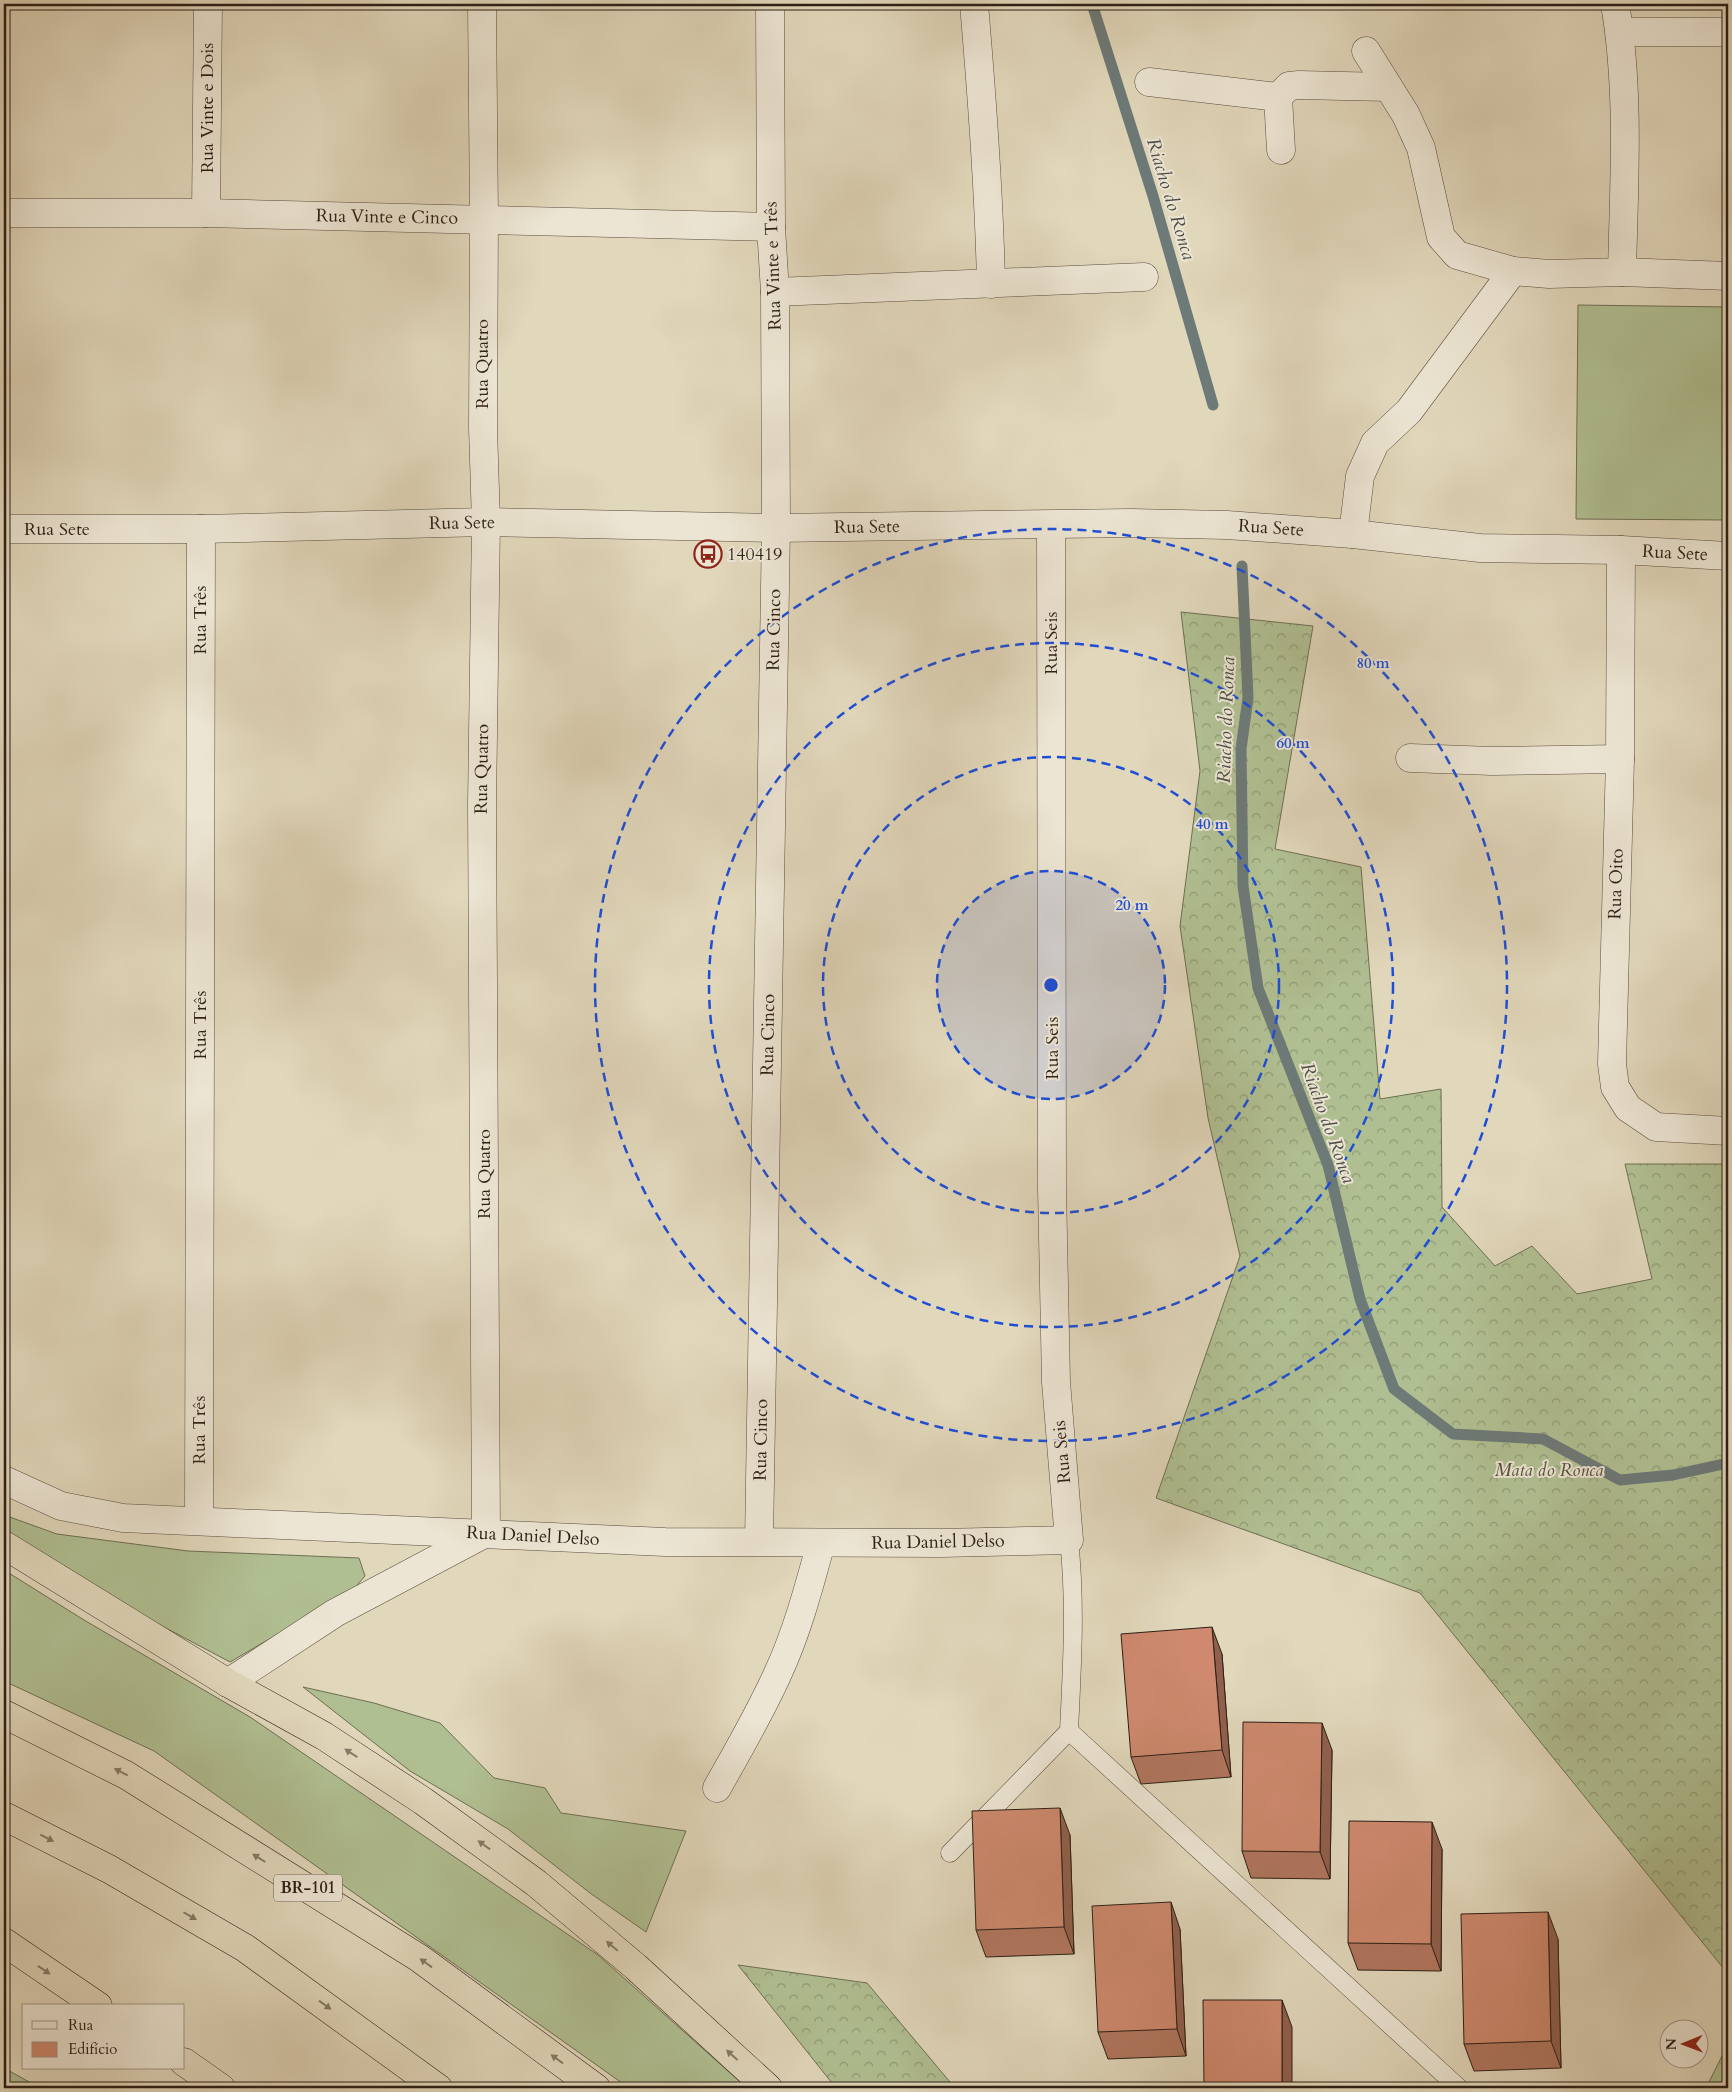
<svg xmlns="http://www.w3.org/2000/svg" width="1732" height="2092" viewBox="0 0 1732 2092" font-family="Cardo,serif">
  <defs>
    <pattern id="forest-crowns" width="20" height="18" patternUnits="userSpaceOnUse" patternTransform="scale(1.25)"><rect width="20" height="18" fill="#b0bf92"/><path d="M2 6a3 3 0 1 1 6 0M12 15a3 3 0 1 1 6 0" fill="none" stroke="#8f9b76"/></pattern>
  </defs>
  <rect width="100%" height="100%" fill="#e1d7bb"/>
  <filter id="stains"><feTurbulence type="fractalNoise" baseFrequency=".004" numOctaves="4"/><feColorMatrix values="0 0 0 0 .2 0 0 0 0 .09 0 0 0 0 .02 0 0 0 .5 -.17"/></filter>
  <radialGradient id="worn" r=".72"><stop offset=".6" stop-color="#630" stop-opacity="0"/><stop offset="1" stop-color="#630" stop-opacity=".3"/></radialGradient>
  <!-- grass -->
  <g fill="#b0bf92" stroke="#6e6f54">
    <path d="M1578,305l150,2v213l-152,-1z"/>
    <path d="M4,1515l53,19 131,17 171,7 6,18 -12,14 -123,72 -185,-98 -41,-25z"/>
    <path d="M4,1570l80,50 166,97 348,238 149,133h-118l-475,-337 -150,-70z"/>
    <path d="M303,1687l71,16 66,20 54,55 51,10 16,25 125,18 -40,101 -56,-39 -82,-64 -98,-58z"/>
    <path d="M4,2068l36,20h-36z"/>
  </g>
  <!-- forest -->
  <g fill="url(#forest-crowns)" stroke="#6e6f54">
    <path d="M1181,612l132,14 -38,223 86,18 19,232 61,-10 1,118 53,59 37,-20 45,48 75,-15 -27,-115h103v810l-308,-381 -264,-95 84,-242 -32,-138 -28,-192 20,-155z"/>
    <path d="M738,1965l129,18 88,105h-119z"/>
    <path d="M1728,2044v44h-22z"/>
  </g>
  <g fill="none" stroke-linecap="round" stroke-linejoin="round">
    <!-- stream -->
    <g stroke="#6d7a78" stroke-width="11">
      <path d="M1092,4l61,192 60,209"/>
      <path d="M1242,566l6,132 -7,51 2,137 15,102 70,177 32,134 34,90 59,45 90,5 77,41 53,-5 55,-12"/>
    </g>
    <!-- lane casing -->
    <g stroke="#594d3f" stroke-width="19">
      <g id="lane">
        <path d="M1069,1731l390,357"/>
        <path d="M950,1853l119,-122c3,-64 7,-127 0,-191"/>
      </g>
    </g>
    <!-- street casing -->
    <g stroke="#594d3f" stroke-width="29">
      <g id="street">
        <path d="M974,4c8,93 15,186 17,280"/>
        <path d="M1620,32h108"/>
        <path d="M1366,51l40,64 15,33 20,89 16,18 56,16 36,3 73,-2c2,-89 8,-180 -7,-268"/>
        <path d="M1149,82l129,15"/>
        <path d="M1281,150l-3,-53 11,-11 10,-1 89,2"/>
        <path d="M4,213h202l565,14"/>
        <path d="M206,213l2,-209"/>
        <path d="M1622,272l106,4"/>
        <path d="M775,292l369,-15"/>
        <path d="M4,529h197l285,-7 290,6 355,-5 96,2 126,9 127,14 141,2 107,6"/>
        <path d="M1353,534l7,-58 15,-33 34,-32 104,-140"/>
        <path d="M1621,550l-1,209 -8,305 3,23 13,21 28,19 72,4"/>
        <path d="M1410,758l82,3 128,-2"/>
        <path d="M4,1480l57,26 62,12 542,24 276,1 128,-3 -13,-158 -4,-194 -1,-663"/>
        <path d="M199,1521l2,-992"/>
        <path d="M759,1541l17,-1013 -1,-236 -4,-65 -1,-223"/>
        <path d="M228,1683l107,-70 151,-80 -4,-728 4,-283 -3,-94 1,-209 -2,-215"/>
        <path d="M717,1788c21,-37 43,-75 61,-115 19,-41 31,-86 43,-130"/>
      </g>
    </g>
    <!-- highway casing -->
    <g stroke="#2c1f16" stroke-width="29">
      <g id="highway">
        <path d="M4,1545l224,138 96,53 99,65 113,82 100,84 132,121"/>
        <path d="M4,1714l122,61 293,183 177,130"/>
        <path d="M4,1816l105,53 136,79 193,140"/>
        <path d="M4,1942l94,64"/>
        <path d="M184,2062l37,26"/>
      </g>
    </g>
    <!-- lane -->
    <use href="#lane" stroke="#ece5d3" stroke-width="18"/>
    <!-- street -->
    <use href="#street" stroke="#ece5d3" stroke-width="28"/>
    <!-- highway -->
    <use href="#highway" stroke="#e1d7bb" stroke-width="28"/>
  </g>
  <!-- wall -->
  <g fill="#b1765f" stroke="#2c1f16">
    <path d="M1222,1654l9,123 -90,7 -10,-27z"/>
    <path d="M1332,1750l-2,129 -79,-1 -9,-27z"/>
    <path d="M1070,1835l4,119 -88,3 -10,-27z"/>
    <path d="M1442,1849l-1,122 -83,-1 -10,-27z"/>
    <path d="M1180,1929l6,127 -78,3 -10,-27z"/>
    <path d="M1558,1939l3,129 -87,3 -10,-27z"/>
  </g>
  <!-- shaded-wall -->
  <g fill="#90604d" stroke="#2c1f16">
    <path d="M1212,1627l10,27 9,123 -9,-27z"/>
    <path d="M1322,1723l10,27 -2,129 -10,-27z"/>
    <path d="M1060,1808l10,27 4,119 -10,-27z"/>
    <path d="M1432,1822l10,27 -1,122 -10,-27z"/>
    <path d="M1171,1902l9,27 6,127 -9,-27z"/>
    <path d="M1548,1912l10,27 3,129 -10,-27z"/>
    <path d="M1282,2000l10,27v61h-10z"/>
  </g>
  <!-- building -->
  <g fill="#ce896e" stroke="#2c1f16">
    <path d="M1212,1627l10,123 -91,7 -10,-123z"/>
    <path d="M1243,1722l79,1 -2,129 -78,-1z"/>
    <path d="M1060,1808l4,119 -88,3 -4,-119z"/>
    <path d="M1349,1821l83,1 -1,122 -83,-1z"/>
    <path d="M1171,1902l6,127 -79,3 -6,-126z"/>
    <path d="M1548,1912l3,129 -87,3 -3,-130z"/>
    <path d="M1203,2000h79v88h-78z"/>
  </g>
  <!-- one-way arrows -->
  <defs><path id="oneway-solid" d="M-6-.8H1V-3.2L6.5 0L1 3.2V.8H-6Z" transform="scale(1.25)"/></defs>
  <g fill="#867b68">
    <use href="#oneway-solid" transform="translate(351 1753) rotate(-147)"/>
    <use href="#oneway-solid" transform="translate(121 1772) rotate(-153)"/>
    <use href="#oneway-solid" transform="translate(47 1838) rotate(27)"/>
    <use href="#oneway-solid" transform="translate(484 1845) rotate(-144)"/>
    <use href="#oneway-solid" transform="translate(259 1858) rotate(-148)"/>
    <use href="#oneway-solid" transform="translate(190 1916) rotate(30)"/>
    <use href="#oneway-solid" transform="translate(612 1946) rotate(-140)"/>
    <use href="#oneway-solid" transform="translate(426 1963) rotate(-144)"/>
    <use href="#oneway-solid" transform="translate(44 1970) rotate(34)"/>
    <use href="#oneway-solid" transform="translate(325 2005) rotate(36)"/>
    <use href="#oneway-solid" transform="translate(732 2055) rotate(-138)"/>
    <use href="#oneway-solid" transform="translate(557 2059) rotate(-144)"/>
  </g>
  <!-- distance rings -->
  <circle cx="1051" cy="985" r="114" fill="#1d4ed8" fill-opacity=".12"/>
  <g fill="none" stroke="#1d4ed8" stroke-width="2.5" stroke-dasharray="9 6">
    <circle cx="1051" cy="985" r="114"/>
    <circle cx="1051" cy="985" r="228"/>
    <circle cx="1051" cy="985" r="342"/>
    <circle cx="1051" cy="985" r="456"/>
  </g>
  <!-- icons -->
  <defs>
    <g id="bus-ring" transform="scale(1.4375)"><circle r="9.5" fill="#ece5d3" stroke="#8f2418" stroke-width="1.5"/><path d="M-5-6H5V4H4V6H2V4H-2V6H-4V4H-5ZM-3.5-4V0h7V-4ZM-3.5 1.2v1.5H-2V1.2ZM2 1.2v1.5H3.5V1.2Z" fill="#8f2418"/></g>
  </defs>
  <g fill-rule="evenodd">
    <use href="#bus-ring" x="708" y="554"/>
  </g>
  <g text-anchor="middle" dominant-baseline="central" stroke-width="4" stroke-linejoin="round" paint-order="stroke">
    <!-- shield labels -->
    <rect fill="#ece5d3" stroke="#665a4f" stroke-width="1" x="274" y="1874.5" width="68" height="27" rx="4"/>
    <g font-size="16" font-weight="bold" fill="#2c1f16">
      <text x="308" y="1888">BR-101</text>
    </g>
    <!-- street labels -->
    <g font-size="18" fill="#2c1f16" stroke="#ece5d3">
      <text transform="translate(207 108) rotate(-90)">Rua Vinte e Dois</text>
      <text transform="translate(387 217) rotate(1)">Rua Vinte e Cinco</text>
      <text transform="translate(773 266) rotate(-92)">Rua Vinte e Três</text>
      <text transform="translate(482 364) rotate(-90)">Rua Quatro</text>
      <text transform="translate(462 523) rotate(-1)">Rua Sete</text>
      <text transform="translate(867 527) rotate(-1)">Rua Sete</text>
      <text transform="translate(1271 528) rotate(4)">Rua Sete</text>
      <text x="57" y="529">Rua Sete</text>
      <text transform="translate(1675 553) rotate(3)">Rua Sete</text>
      <text transform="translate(200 620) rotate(-90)">Rua Três</text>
      <text transform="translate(774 630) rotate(-89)">Rua Cinco</text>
      <text transform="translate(1051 643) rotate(-90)">Rua Seis</text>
      <text transform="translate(482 769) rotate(-89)">Rua Quatro</text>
      <text transform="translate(1616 884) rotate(-88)">Rua Oito</text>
      <text transform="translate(200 1025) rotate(-90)">Rua Três</text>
      <text transform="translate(768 1035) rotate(-89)">Rua Cinco</text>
      <text transform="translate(1052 1048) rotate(-90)">Rua Seis</text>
      <text transform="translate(484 1174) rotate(-90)">Rua Quatro</text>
      <text transform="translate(199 1430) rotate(-90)">Rua Três</text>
      <text transform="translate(761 1440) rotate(-89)">Rua Cinco</text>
      <text transform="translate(1062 1452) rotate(-95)">Rua Seis</text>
      <text transform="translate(533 1536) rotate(3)">Rua Daniel Delso</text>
      <text transform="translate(938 1542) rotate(-1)">Rua Daniel Delso</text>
    </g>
    <!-- poi labels -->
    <g font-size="18" fill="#2c1f16" stroke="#ece5d3" text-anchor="start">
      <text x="727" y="554">140419</text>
    </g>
    <!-- park labels -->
    <g font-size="18" font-style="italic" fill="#544f3b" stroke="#ece5d3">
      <text x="1549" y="1470">Mata do Ronca</text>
    </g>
    <!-- water labels -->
    <g font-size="19" font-style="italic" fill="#4c4d47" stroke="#ece5d3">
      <text transform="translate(1171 199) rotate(73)">Riacho do Ronca</text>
      <text transform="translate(1226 720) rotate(-88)">Riacho do Ronca</text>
      <text transform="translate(1328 1123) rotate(70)">Riacho do Ronca</text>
    </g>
  </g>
  <circle cx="1051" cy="985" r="8" fill="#1d4ed8" stroke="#ece5d3" stroke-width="2.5"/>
  <g font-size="15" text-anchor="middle" font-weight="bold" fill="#1d4ed8" stroke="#ece5d3" stroke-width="4" stroke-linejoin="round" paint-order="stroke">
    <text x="1373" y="668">80 m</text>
    <text x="1293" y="748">60 m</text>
    <text x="1212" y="829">40 m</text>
    <text x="1132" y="910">20 m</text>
  </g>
  <!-- margin -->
  <rect width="1732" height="2092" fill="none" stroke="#e1d7bb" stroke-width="20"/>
  <rect x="5" y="5" width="1722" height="2082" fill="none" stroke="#2c1f16" stroke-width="2.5"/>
  <rect x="10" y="10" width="1712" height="2072" fill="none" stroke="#2c1f16"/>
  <!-- legend -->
  <rect x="22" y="2004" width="162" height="65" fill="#ece5d3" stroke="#9f9687"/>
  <rect x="32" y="2021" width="25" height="8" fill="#ece5d3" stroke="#9f9687"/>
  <text x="68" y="2030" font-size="15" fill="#2c1f16">Rua</text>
  <rect x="32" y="2042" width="25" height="15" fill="#ce896e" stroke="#9f9687"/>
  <text x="68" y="2054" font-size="15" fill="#2c1f16">Edifício</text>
  <!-- north arrow -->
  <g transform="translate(1684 2044) rotate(269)"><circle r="24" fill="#ece5d3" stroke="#9f9687"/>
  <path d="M0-4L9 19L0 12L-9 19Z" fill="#8f2418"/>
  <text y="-8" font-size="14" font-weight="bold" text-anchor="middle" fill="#2c1f16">N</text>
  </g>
  <rect width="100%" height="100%" filter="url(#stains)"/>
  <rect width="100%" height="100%" fill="url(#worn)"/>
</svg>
